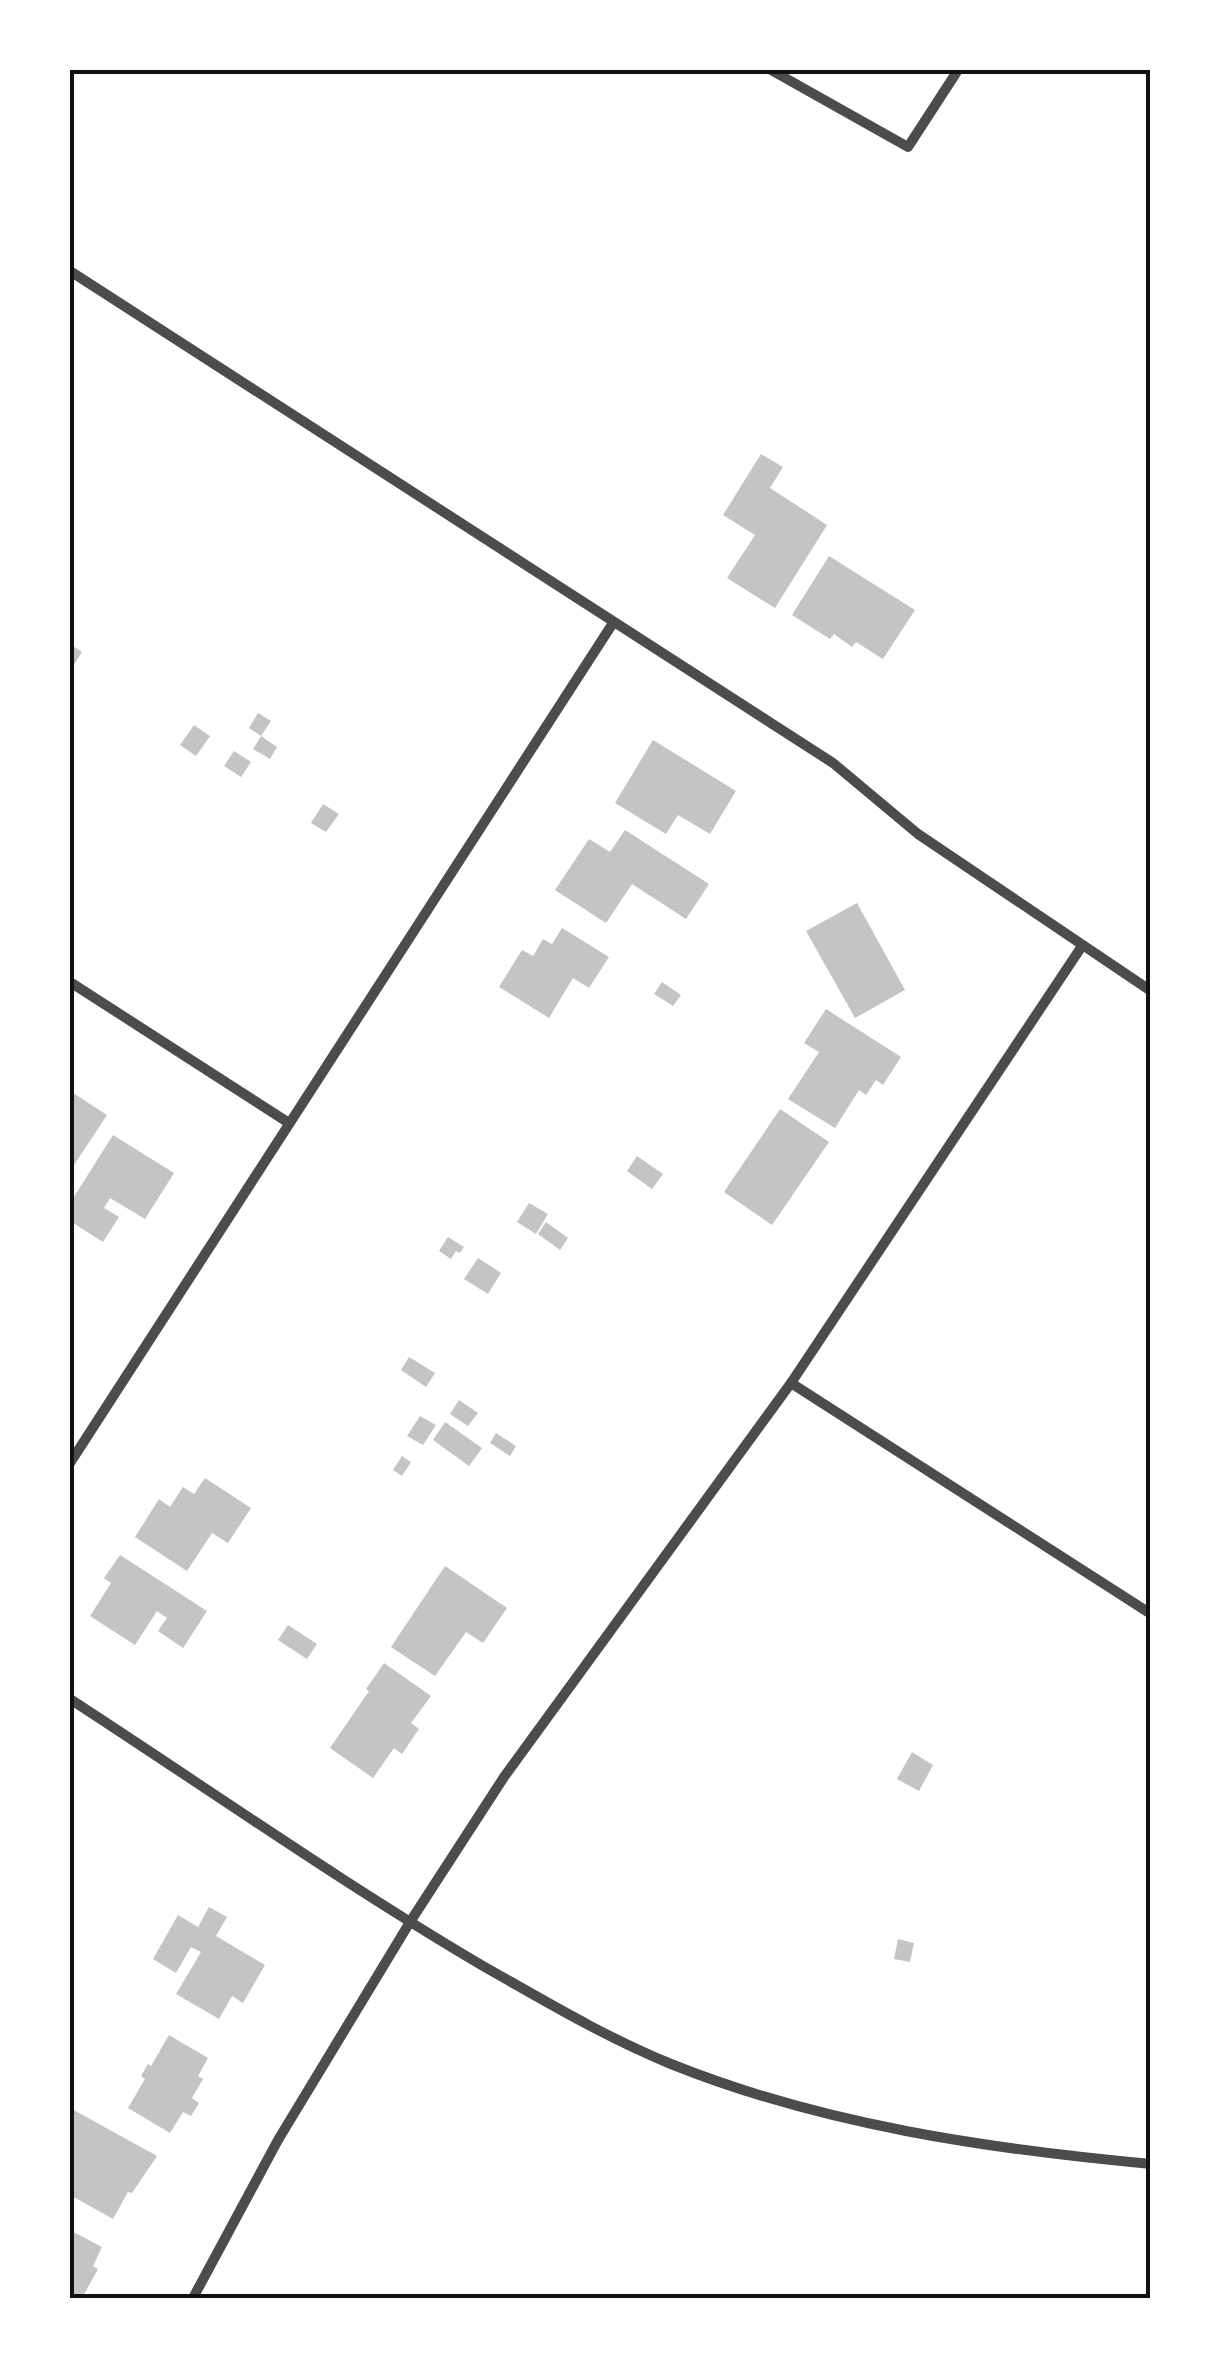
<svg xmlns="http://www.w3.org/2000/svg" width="1221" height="2368" viewBox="0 0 1221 2368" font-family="Overpass,sans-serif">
  <rect width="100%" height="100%" fill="#fff"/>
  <!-- building -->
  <g fill="#c4c4c4">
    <path d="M761,454l22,13 -13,21 57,37 -52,83 -48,-30 28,-43 -32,-20z"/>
    <path d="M829,556l86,54 -32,49 -27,-17 -4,5 -18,-13 -4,5 -38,-24z"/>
    <path d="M70,644l12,8 -12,19z"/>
    <path d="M258,713l13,8 -10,15 -12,-8z"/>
    <path d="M194,725l16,11 -14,20 -16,-11z"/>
    <path d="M261,736l16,11 -7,12 -17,-10z"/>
    <path d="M653,740l83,51 -26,43 -32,-19 -12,19 -51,-31z"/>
    <path d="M234,751l17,11 -10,15 -17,-11z"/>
    <path d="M323,804l16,10 -13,18 -15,-9z"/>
    <path d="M625,830l84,54 -23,35 -54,-35 -26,39 -51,-33 34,-51 21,13z"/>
    <path d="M857,903l48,87 -50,28 -49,-87z"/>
    <path d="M562,928l47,29 -20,31 -16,-10 -24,40 -50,-31 23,-37 11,6 10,-17 9,5z"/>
    <path d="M662,982l19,13 -8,11 -19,-12z"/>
    <path d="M826,1009l75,48 -18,28 -7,-5 -10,15 -7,-5 -24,38 -47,-29 31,-47 -15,-9z"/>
    <path d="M70,1091l37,24 -37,56z"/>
    <path d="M780,1109l49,33 -57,83 -48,-33z"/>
    <path d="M113,1135l61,38 -29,46 -35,-21 -6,10 15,9 -16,25 -33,-21v-18z"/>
    <path d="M637,1156l26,18 -11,15 -25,-18z"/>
    <path d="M529,1203l19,11 -12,20 -19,-12z"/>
    <path d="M546,1222l22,16 -8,12 -22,-16z"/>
    <path d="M448,1237l16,10 -4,6 -4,-2 -5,8 -12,-8z"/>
    <path d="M478,1258l23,15 -13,21 -24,-15z"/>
    <path d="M409,1357l26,16 -9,14 -25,-17z"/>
    <path d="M459,1400l19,13 -10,13 -18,-12z"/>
    <path d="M420,1416l16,9 -13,20 -16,-9z"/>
    <path d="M445,1422l37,26 -13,18 -36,-26z"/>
    <path d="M496,1433l20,13 -6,10 -20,-13z"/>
    <path d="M402,1456l9,6 -9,14 -9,-6z"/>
    <path d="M205,1478l46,30 -23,35 -16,-10 -25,38 -52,-34 24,-38 11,8 13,-20 11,7z"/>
    <path d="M120,1555l87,56 -24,37 -25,-17 9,-13 -10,-7 -22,34 -45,-29 21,-33 -7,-5z"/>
    <path d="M445,1566l62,42 -24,35 -17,-11 -31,44 -44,-29z"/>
    <path d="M288,1625l29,19 -10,15 -29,-19z"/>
    <path d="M384,1663l47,33 -20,27 8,6 -17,25 -8,-6 -21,30 -43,-30 39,-57 -3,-2z"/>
    <path d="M912,1752l21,13 -14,26 -22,-12z"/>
    <path d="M209,1907l18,10 -11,19 49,29 -22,38 -11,-7 -13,23 -43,-25 25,-42 -10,-5 -15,26 -23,-14 25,-44 20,12z"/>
    <path d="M898,1939l16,4 -4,19 -16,-3z"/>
    <path d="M169,2035l39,23 -10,18 5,3 -11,19 7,5 -8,13 -8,-4 -13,21 -42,-25 17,-29 -4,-3 7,-12 3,2z"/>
    <path d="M70,2108l87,48 -25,37 -4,-1 -15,27 -43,-24z"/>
    <path d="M70,2230l32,17 -9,19 5,3 -16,29h-12z"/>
  </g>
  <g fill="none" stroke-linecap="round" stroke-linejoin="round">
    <!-- minor -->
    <g stroke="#4c4c4c" stroke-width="10">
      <path d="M771,70l137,77 50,-77"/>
      <path d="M70,271l763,492 85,71 233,157"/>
      <path d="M70,982l219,141"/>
      <path d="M791,1383l360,231"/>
      <path d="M70,1463l543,-840"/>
      <path d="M70,1699c137,89 272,184 413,267 62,35 122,71 188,98 152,61 318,85 480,100"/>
      <path d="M193,2298l85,-158 132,-218 94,-145 287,-394 291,-437"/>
    </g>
  </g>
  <!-- border -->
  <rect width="1221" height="2368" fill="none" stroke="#ffffff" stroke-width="145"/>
  <rect x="72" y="72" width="1076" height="2224" fill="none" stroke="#111" stroke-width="4"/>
</svg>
